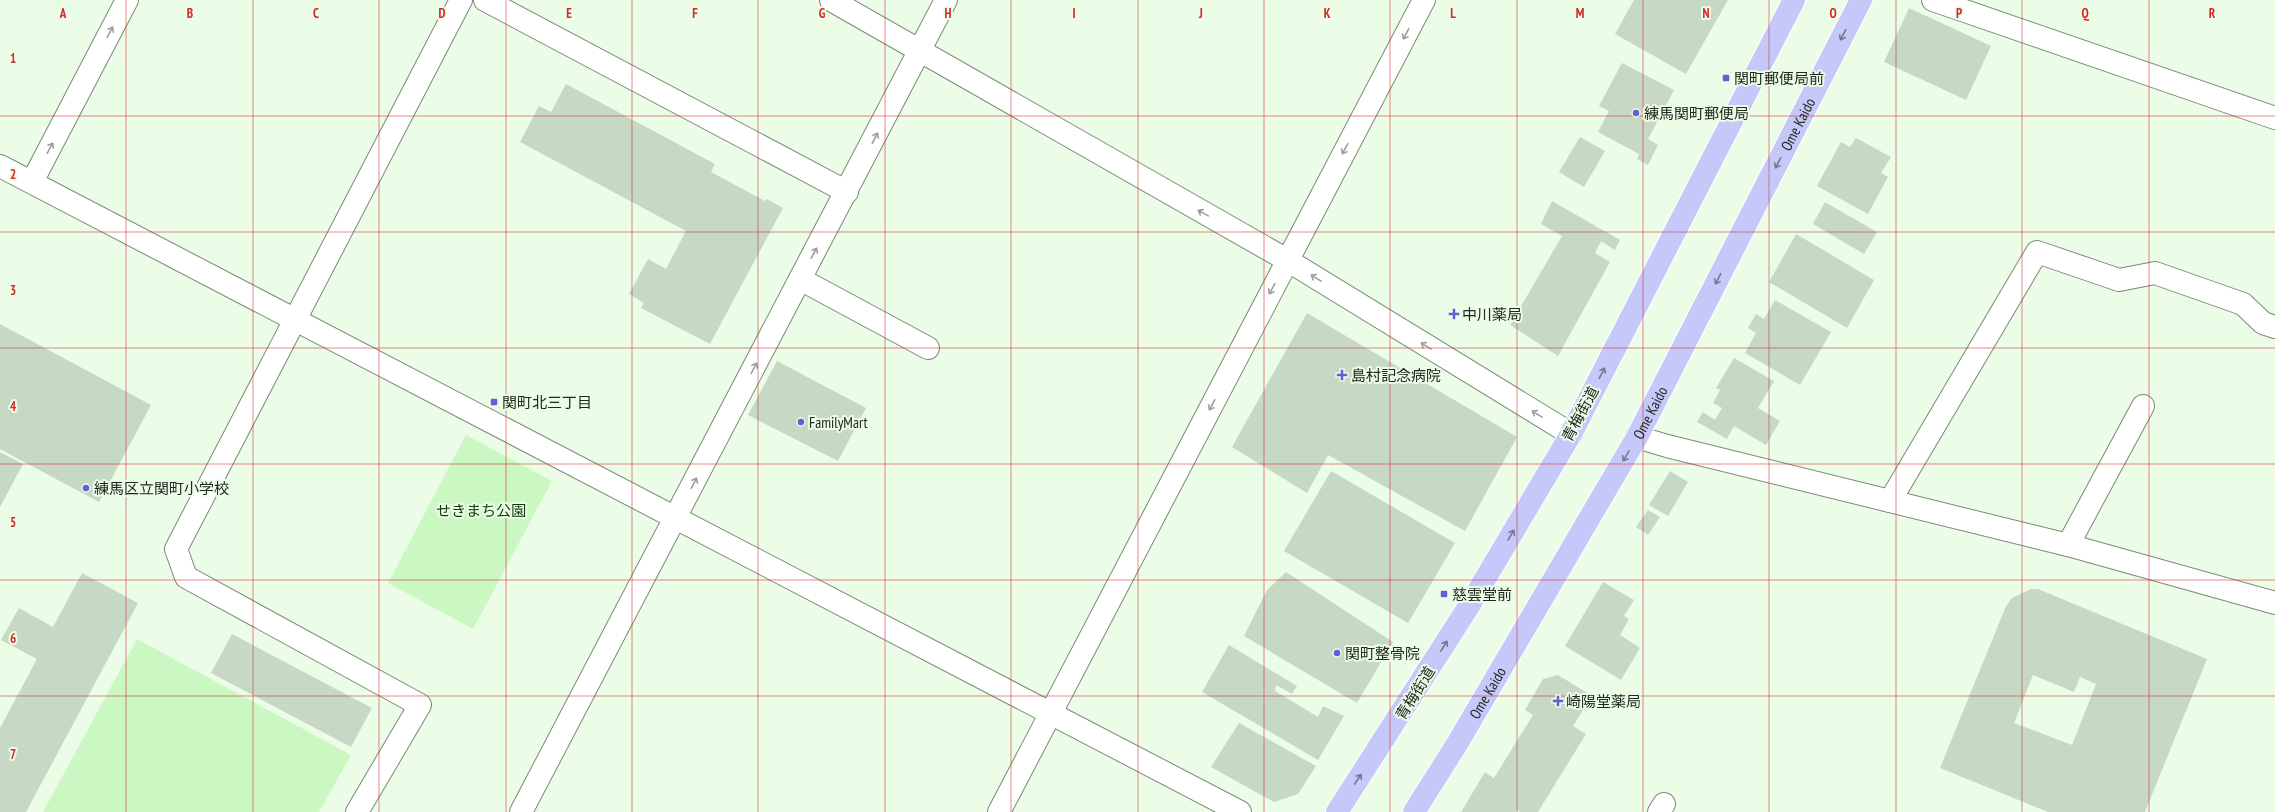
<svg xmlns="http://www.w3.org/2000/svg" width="2275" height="812" viewBox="0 0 2275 812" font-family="'PT Sans Narrow','Noto Sans JP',sans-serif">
  <rect width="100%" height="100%" fill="#ebfce7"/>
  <!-- green -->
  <g fill="#caf7c2">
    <path d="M466,435l86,46 -79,148 -85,-46z"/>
    <path d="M137,639l214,116 -32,57h-276z"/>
  </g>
  <!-- building -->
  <g fill="#c7d8c4" fill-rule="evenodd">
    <path d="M1634,0h94l-42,74 -71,-40z"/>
    <path d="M1909,8l82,38 -25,54 -82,-38z"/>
    <path d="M1622,63l52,27 -26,49 10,6 -10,20 -11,-6 2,-5 -41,-22 11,-21 -10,-5z"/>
    <path d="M566,84l149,80 -4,8 54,29 2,-2 16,9 -73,136 -69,-36 3,-5 -15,-9 19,-35 18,10 20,-38 -166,-89 19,-36 12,6z"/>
    <path d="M1580,137l25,14 -21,36 -25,-15z"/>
    <path d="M1856,138l35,19 -10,16 7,4 -20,37 -51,-28 24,-44 9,5z"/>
    <path d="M1552,201l68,39 -5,10 -14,-9 -6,12 15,9 -52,94 -48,-31 52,-89 -21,-12z"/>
    <path d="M1825,202l52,30 -13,22 -51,-30z"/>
    <path d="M1796,234l78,46 -27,48 -78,-46z"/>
    <path d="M1775,300l56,32 -31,53 -55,-32 11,-20 -8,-5 8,-14 8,5z"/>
    <path d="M1307,313l210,124 -52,94 -137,-76 -21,38 -75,-46z"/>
    <path d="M0,324l151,81 -52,97 -99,-53z"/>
    <path d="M1734,358l40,23 -16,27 22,13 -14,24 -32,-19 -7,13 -30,-17 6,-10 12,8 7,-12 -9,-5 7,-13 -4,-2z"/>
    <path d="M777,361l89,47 -28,53 -90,-46z"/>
    <path d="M0,452l23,12 -23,43z"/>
    <path d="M1331,471l124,72 -47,80 -124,-72z"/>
    <path d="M1670,471l18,11 -20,34 -19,-11z"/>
    <path d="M1648,510l12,7 -12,18 -12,-8z"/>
    <path d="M1286,572l107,70 -36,61 -113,-67 23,-46z"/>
    <path d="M82,573l56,30 -112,209h-26v-84l37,-69 -36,-19 18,-32 34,19z"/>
    <path d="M1603,582l31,18 -10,16 5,3 -9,16 20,13 -19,32 -56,-34z"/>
    <path d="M2031,589h7l169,70 -62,153h-97l-108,-44 66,-162 6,-8zM2033,675l41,17 6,-15 16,7 -24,61 -58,-22z"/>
    <path d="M232,634l140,74 -21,39 -140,-74z"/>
    <path d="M1229,645l68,41 -5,8 -16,-9 -1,6 43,26 5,-11 21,10 -26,44 -116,-68z"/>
    <path d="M1558,675l34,21 -19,30 13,8 -48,78h-18l-3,-2 -2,2h-54l24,-40 9,6 39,-63 -8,-5 18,-31z"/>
    <path d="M1239,723l77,43 -18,28 -24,8 -63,-35z"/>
  </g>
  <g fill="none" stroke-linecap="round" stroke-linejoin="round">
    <!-- minor casing -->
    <g stroke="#7b8a78" stroke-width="24">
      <g id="minor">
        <path d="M485,0l362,192"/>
        <path d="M831,0l456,260 284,174"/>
        <path d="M1933,0l342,118"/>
        <path d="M0,166l1240,646"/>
        <path d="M32,182l95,-182"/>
        <path d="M800,279l128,69"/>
        <path d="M1637,437l30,9 401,99 207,58"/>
        <path d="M1890,501l147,-249 82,28 36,-7 88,31 20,19 12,4"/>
        <path d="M2068,545l75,-139"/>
        <path d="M357,812l63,-107 -234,-128 -10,-28 285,-549"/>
        <path d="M521,812l425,-812"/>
        <path d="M999,812l425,-812"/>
        <path d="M1659,812l5,-8"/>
      </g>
    </g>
    <!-- major casing -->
    <g stroke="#fff" stroke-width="24">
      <g id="major">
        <path d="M1337,812l132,-206 102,-172 223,-434"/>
        <path id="s1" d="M1414,812l43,-68 180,-307 224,-437"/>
      </g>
    </g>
    <!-- minor -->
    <use href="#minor" stroke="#fff" stroke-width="22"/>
    <!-- major -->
    <use href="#major" stroke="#c7c8fa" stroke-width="22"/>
  </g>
  <!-- one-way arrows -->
  <defs><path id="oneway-shaft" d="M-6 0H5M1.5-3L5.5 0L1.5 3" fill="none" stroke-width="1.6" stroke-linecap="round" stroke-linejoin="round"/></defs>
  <g stroke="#9c9e9b">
    <use href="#oneway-shaft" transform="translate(110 32) rotate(-62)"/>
    <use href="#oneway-shaft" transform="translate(1406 34) rotate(118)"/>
    <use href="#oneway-shaft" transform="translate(875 138) rotate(-63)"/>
    <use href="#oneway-shaft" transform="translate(50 148) rotate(-62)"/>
    <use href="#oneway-shaft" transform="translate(1345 149) rotate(118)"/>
    <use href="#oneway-shaft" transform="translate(1203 213) rotate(-151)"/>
    <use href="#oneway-shaft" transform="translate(814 253) rotate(-62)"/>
    <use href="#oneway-shaft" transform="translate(1316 278) rotate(-148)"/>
    <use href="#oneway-shaft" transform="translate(1272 289) rotate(118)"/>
    <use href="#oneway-shaft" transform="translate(1426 346) rotate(-148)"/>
    <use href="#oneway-shaft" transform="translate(754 368) rotate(-63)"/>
    <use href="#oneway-shaft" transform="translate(1212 405) rotate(118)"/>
    <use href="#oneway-shaft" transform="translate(1537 414) rotate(-148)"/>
    <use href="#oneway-shaft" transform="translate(694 483) rotate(-63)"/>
  </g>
  <g stroke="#74788e">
    <use href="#oneway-shaft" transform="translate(1843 35) rotate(117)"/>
    <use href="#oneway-shaft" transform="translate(1778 163) rotate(117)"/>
    <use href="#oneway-shaft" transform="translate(1718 279) rotate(117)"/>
    <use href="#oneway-shaft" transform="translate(1602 373) rotate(-63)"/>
    <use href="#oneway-shaft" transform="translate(1626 456) rotate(120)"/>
    <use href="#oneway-shaft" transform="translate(1511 535) rotate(-59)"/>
    <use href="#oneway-shaft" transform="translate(1444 646) rotate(-58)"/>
    <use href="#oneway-shaft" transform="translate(1358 779) rotate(-57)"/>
  </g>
  <!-- grid -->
  <path fill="none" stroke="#d62828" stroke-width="1" stroke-opacity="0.55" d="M126,0v812M253,0v812M379,0v812M506,0v812M632,0v812M758,0v812M885,0v812M1011,0v812M1138,0v812M1264,0v812M1390,0v812M1517,0v812M1643,0v812M1769,0v812M1896,0v812M2022,0v812M2149,0v812M0,116h2275M0,232h2275M0,348h2275M0,464h2275M0,580h2275M0,696h2275"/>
  <!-- markers -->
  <g fill="#655ed7" stroke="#ebfce7" stroke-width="1.5">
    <rect x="1722" y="74" width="8" height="8" rx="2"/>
    <circle cx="1636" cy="113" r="4"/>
    <path d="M1452 308h4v4h4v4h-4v4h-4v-4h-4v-4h4z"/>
    <path d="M1340 369h4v4h4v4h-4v4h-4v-4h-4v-4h4z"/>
    <rect x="490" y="398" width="8" height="8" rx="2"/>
    <circle cx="801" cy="422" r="4"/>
    <circle cx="86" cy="488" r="4"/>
    <rect x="1440" y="590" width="8" height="8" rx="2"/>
    <circle cx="1337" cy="653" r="4"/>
    <path d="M1556 695h4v4h4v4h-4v4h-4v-4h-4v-4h4z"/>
  </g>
  <g text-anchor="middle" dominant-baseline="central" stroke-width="4" stroke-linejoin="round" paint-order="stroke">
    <!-- poi labels -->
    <g font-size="15" fill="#222821" stroke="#ebfce7" text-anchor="start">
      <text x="1734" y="78">関町郵便局前</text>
      <text x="1644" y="113">練馬関町郵便局</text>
      <text x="1462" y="314">中川薬局</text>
      <text x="1351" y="375">島村記念病院</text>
      <text x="502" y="402">関町北三丁目</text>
      <text x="809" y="422">FamilyMart</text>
      <text x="94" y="488">練馬区立関町小学校</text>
      <text x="1452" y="594">慈雲堂前</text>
      <text x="1345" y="653">関町整骨院</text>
      <text x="1566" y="701">崎陽堂薬局</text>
    </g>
    <!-- street labels -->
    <g font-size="15" fill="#222821" stroke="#ebfce7">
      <text stroke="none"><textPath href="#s1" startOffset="788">Ome Kaido</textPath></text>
      <text stroke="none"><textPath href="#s1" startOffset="464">Ome Kaido</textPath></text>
      <text transform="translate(1580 414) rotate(-62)">青梅街道</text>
      <text transform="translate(1415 693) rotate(-58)">青梅街道</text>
      <text stroke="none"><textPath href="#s1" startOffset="140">Ome Kaido</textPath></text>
    </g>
    <!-- park labels -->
    <g font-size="15" fill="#0e3906" stroke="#ebfce7">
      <text x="481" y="510">せきまち公園</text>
    </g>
  </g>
  <g font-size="13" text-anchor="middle" font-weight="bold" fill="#d62828" stroke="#ebfce7" stroke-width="4" stroke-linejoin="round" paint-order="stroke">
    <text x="63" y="18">A</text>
    <text x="190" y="18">B</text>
    <text x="316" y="18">C</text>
    <text x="442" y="18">D</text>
    <text x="569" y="18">E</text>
    <text x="695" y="18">F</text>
    <text x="822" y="18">G</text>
    <text x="948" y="18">H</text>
    <text x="1074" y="18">I</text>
    <text x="1201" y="18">J</text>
    <text x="1327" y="18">K</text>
    <text x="1453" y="18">L</text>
    <text x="1580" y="18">M</text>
    <text x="1706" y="18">N</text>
    <text x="1833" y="18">O</text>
    <text x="1959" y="18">P</text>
    <text x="2085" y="18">Q</text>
    <text x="2212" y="18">R</text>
    <text x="13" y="63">1</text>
    <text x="13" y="179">2</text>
    <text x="13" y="295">3</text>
    <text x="13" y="411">4</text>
    <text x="13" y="527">5</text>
    <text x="13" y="643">6</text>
    <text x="13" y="759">7</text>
  </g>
</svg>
